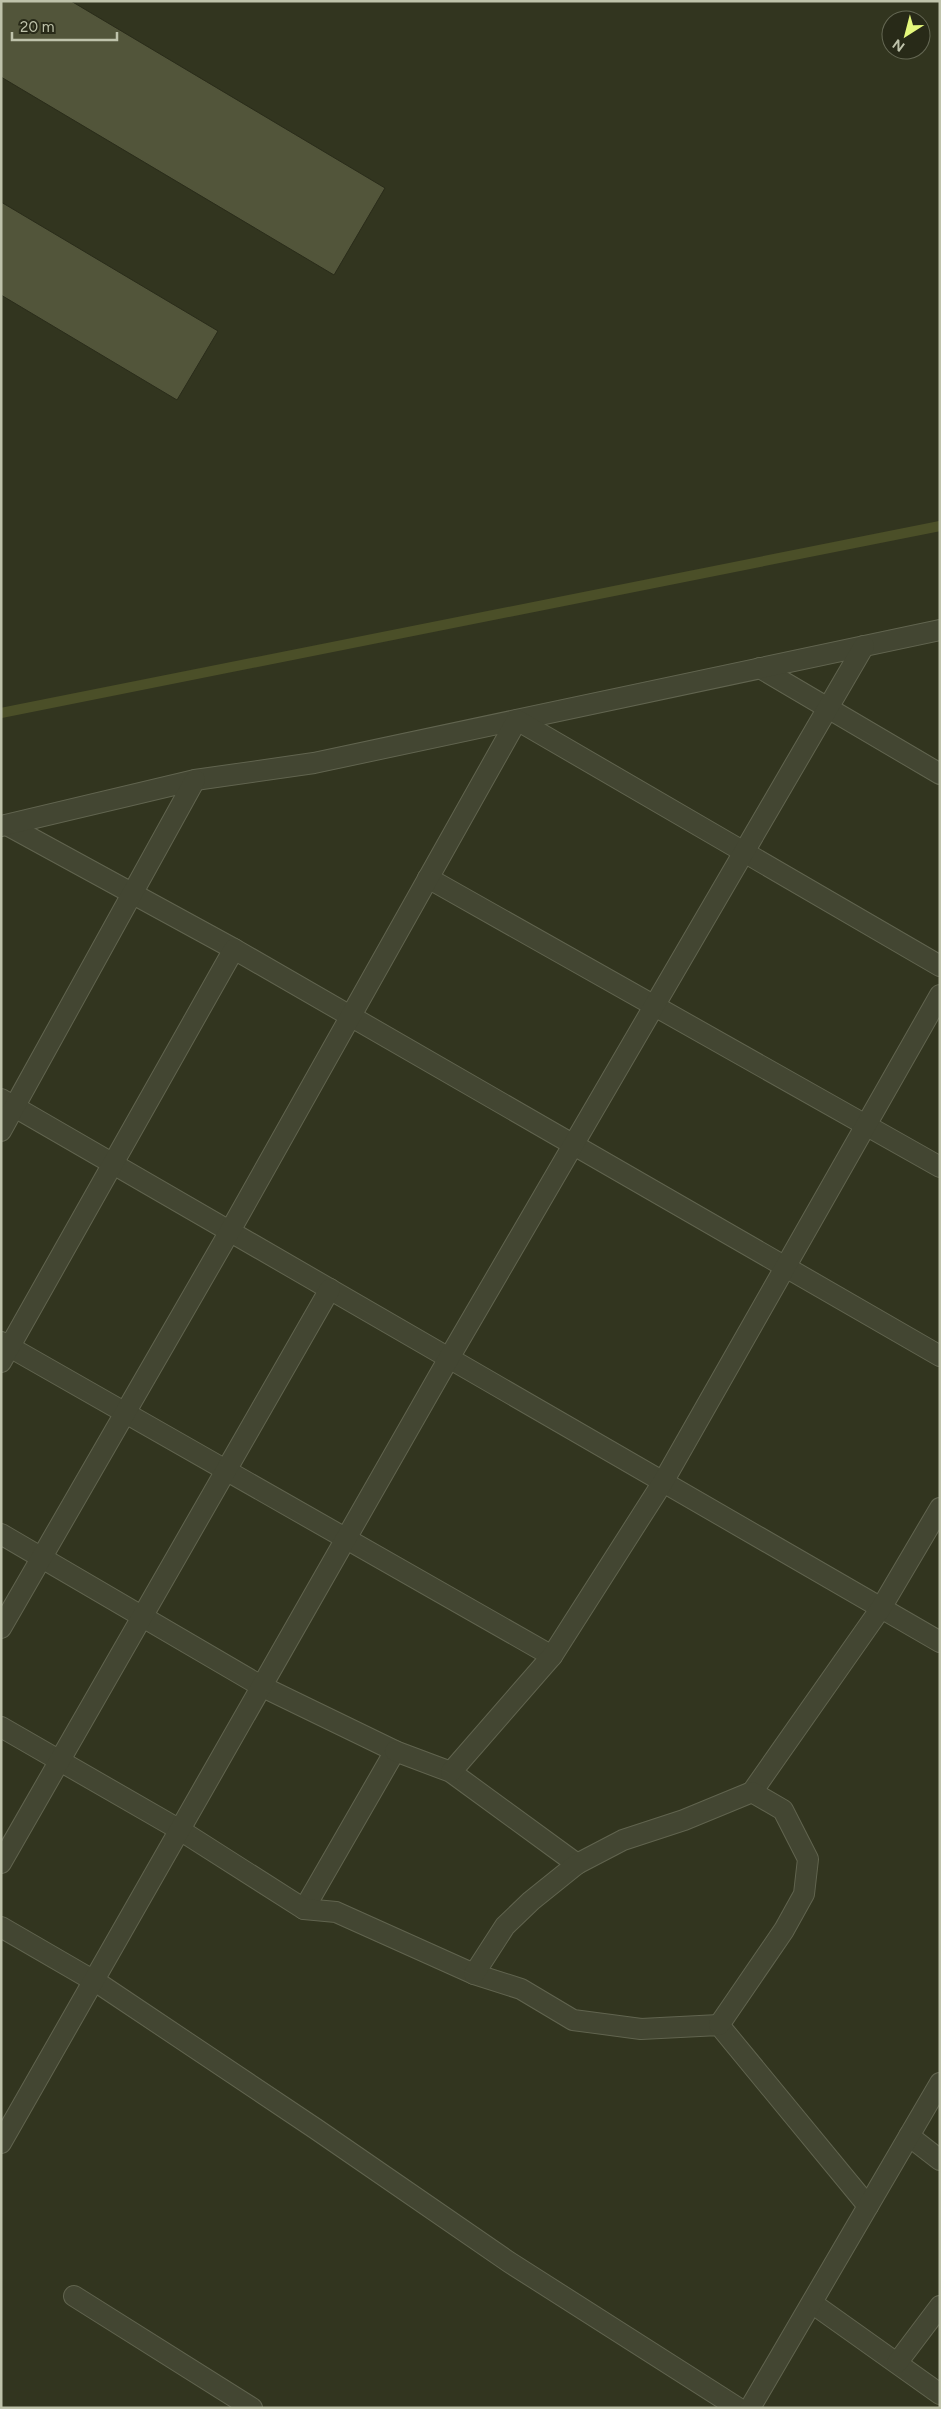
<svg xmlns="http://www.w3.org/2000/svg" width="941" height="2409" viewBox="0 0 941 2409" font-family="Figtree,sans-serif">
  <rect width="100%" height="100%" fill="#32351f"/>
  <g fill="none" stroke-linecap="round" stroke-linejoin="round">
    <!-- stream -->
    <path stroke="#4b4f28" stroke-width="10" d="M1,713l939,-187"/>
  </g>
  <!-- building -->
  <g fill="#52553a" stroke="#2a2c1a">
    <path d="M1,1h70l314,187 -51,87 -333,-198z"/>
    <path d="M1,202l217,129 -41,69 -176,-105z"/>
  </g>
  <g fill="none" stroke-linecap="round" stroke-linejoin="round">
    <!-- service casing -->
    <g stroke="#61644f" stroke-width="22">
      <g id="service">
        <path d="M760,668l180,106"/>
        <path d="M7,825l227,124"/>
        <path d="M1,826l194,-46 119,-17 626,-133"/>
        <path d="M428,878l512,289"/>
        <path d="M1,1099l939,543"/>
        <path d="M1,1131l194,-351"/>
        <path d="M1,1342l551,314"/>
        <path d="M1,1362l233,-413 706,407"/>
        <path d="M1,1534l260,152 134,65 -91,158"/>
        <path d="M1,1628l229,-397 287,-511 423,246"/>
        <path d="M1,1727l179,103 124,79 32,3 138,62 47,15 52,31 68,9 78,-4 149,181"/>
        <path d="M395,1751l56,21 126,92"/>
        <path d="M451,1772l101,-116 111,-174 277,-487"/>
        <path d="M752,1792l129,-184 59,-100"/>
        <path d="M1,1863l329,-574"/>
        <path d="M1,1927l100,58 215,144 193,133 229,146"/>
        <path d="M474,1974l31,-48 26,-25 46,-37 46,-24 61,-20 68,-28 31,18 25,49 -4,35 -20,36 -65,95"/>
        <path d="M909,2136l31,24"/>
        <path d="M1,2143l448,-785 415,-712"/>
        <path d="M74,2296l178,112"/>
        <path d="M812,2303l128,91"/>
        <path d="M897,2363l43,-57"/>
        <path d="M750,2408l190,-325"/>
      </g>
    </g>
    <!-- service -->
    <use href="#service" stroke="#434632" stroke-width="20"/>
  </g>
  <!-- border -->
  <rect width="941" height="2409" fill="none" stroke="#bfc3ab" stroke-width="5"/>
  <!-- north arrow -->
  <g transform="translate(906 35) rotate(216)"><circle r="24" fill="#282a18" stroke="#646753"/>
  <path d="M0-4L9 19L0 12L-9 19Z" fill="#e5f87c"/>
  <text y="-8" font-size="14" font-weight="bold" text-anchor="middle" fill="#bfc3ab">N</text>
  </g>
  <!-- scale -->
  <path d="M12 32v8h105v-8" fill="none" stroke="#bfc3ab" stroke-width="2.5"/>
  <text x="20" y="32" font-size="15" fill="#bfc3ab" stroke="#282a18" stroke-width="4" paint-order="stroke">20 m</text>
</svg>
